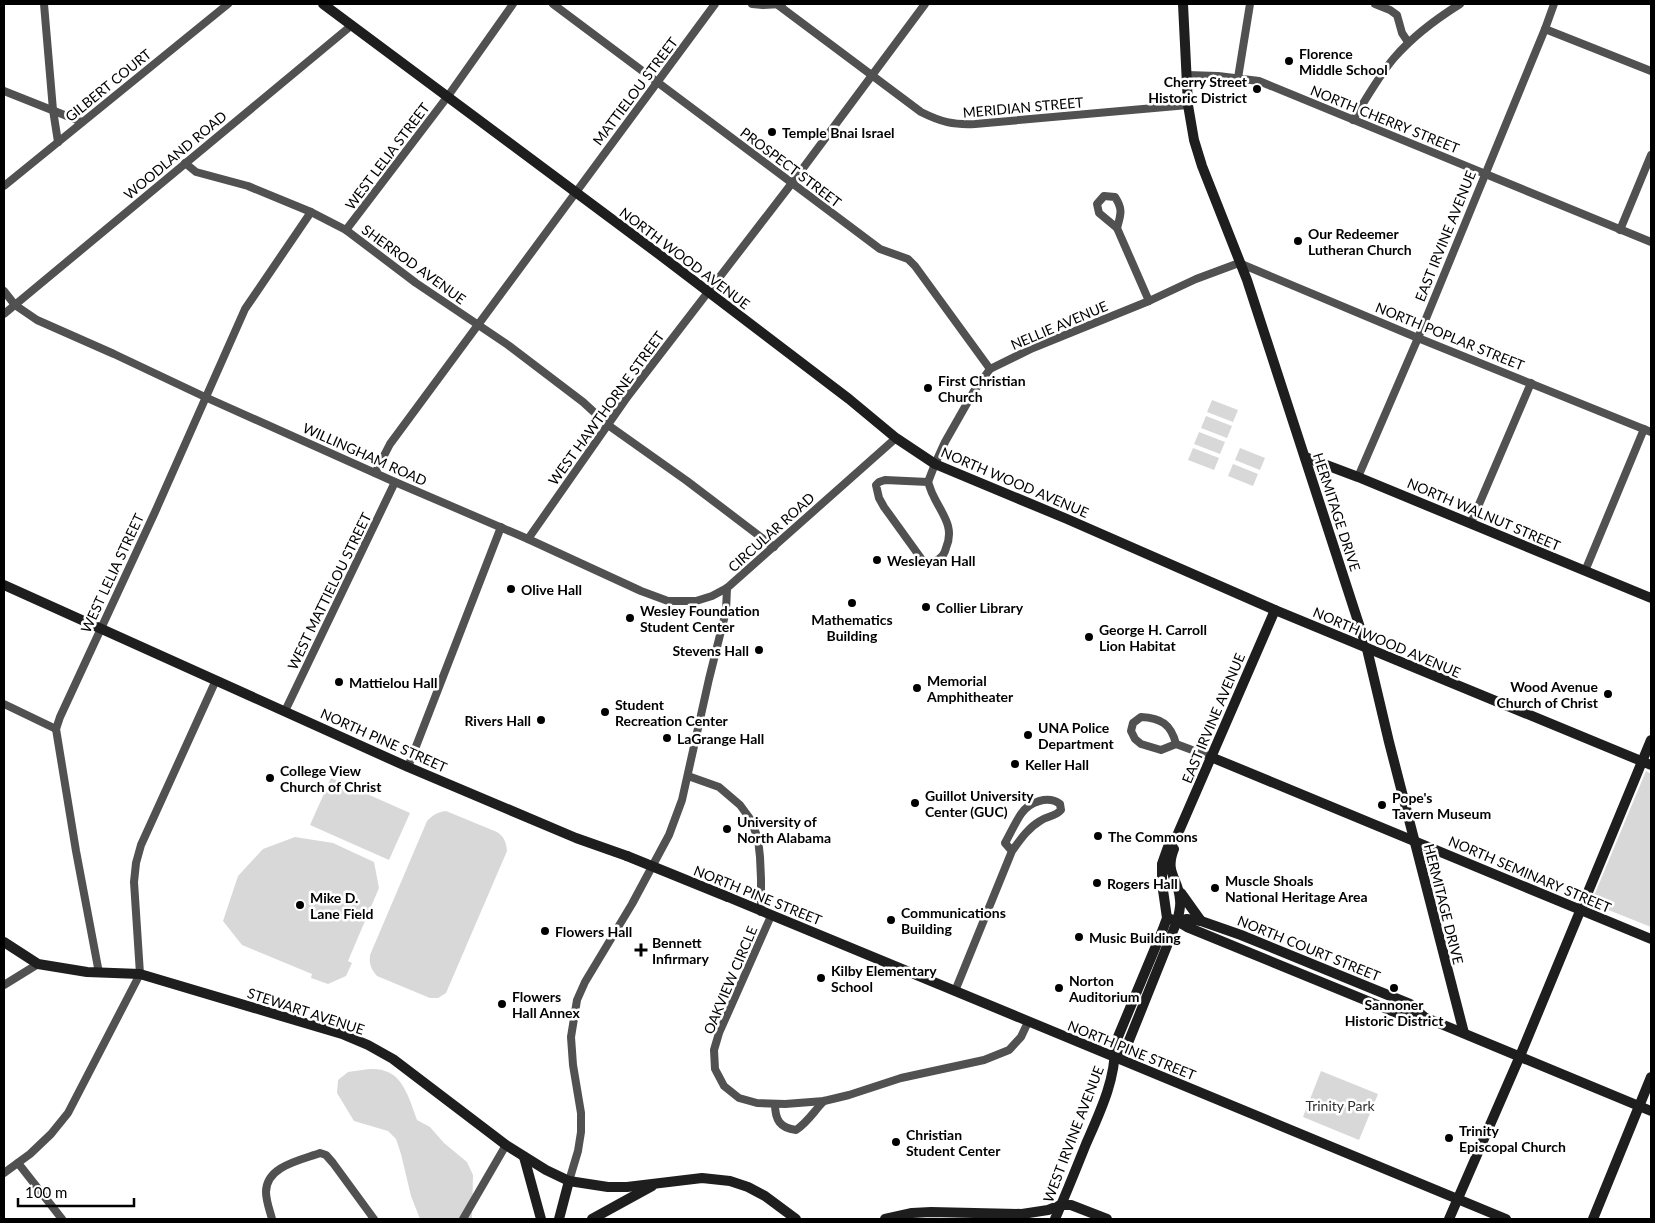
<svg xmlns="http://www.w3.org/2000/svg" width="1655" height="1223" viewBox="0 0 1655 1223" font-family="Lato,sans-serif">
  <rect width="100%" height="100%" fill="#fff"/>
  <!-- green -->
  <g fill="#d8d8d8">
    <path d="M1212,400l26,10 -5,12 -26,-10z"/>
    <path d="M1206,416l26,10 -5,12 -26,-10z"/>
    <path d="M1199,432l26,10 -5,12 -26,-10z"/>
    <path d="M1193,448l26,10 -5,12 -26,-10z"/>
    <path d="M1240,448l25,10 -5,12 -25,-10z"/>
    <path d="M1233,464l25,10 -5,12 -25,-10z"/>
    <path d="M1646,771l5,3v153l-60,-24z"/>
    <path d="M331,778l79,35 -21,47 -79,-35z"/>
    <path d="M446,811l51,21c7,5 9,9 10,19l-61,142 -8,5h-8l-53,-22c-6,-7 -8,-12 -7,-21l57,-134c6,-6 10,-9 19,-10z"/>
    <path d="M295,837l38,6 41,19 5,26 -31,73 4,2 -6,13 -18,8 -17,-6 1,-4 -70,-29 -19,-24 15,-45 25,-27z"/>
    <path d="M369,1069c5,0 11,0 16,2 19,5 26,33 32,49l13,7 14,16 23,19 6,13 -1,44h-52l-9,-23 -10,-42 -5,-15 -8,-8 -34,-10 -17,-28 1,-13 10,-8z"/>
    <path d="M1321,1071l57,23 -19,46 -56,-23z"/>
  </g>
  <g fill="none" stroke-linecap="round" stroke-linejoin="round">
    <!-- street -->
    <g stroke="#515151" stroke-width="8">
      <path d="M44,4l9,106 5,32"/>
      <path d="M553,4l327,245 28,10 7,7 75,103"/>
      <path d="M752,4l11,1 19,-1"/>
      <path d="M1375,4l15,6 7,5 5,18 6,9"/>
      <path d="M778,5l143,107c20,10 32,13 54,12l213,-19"/>
      <path d="M1545,29l106,42"/>
      <path d="M1187,75l31,1 41,5 392,161"/>
      <path d="M1238,78l12,-74"/>
      <path d="M4,91l78,31"/>
      <path d="M1353,120c13,-21 25,-43 41,-62 19,-22 42,-39 66,-54"/>
      <path d="M185,163l11,9 52,14 63,26 35,18 70,53 92,62 75,57 25,23 79,56 87,66"/>
      <path d="M4,186l224,-182"/>
      <path d="M1104,196l11,1c8,12 6,17 2,31l-18,-15 -2,-9z"/>
      <path d="M1117,228l32,73"/>
      <path d="M346,230l102,-134 65,-92"/>
      <path d="M1620,230l31,-75"/>
      <path d="M4,291l11,14 22,15 77,34 91,43 190,85 133,57 113,52 27,10h28l16,-5 15,-8 169,-150"/>
      <path d="M4,314l348,-289"/>
      <path d="M375,473l15,-29 325,-440"/>
      <path d="M1358,477l60,-139 127,-309 9,-25"/>
      <path d="M885,480l43,2c2,5 3,10 6,15 8,17 21,30 12,51 -1,4 -2,7 -6,10 -5,5 -11,6 -17,3l-39,-54 -5,-9 -3,-13 3,-3z"/>
      <path d="M928,482l7,-18 10,-22 29,-51 16,-22 43,-21 116,-47 47,-22 43,-16 179,75 233,94"/>
      <path d="M1471,523l60,-140"/>
      <path d="M528,539l100,-143 164,-213 133,-179"/>
      <path d="M1585,571l59,-142"/>
      <path d="M4,704l52,25"/>
      <path d="M285,711l110,-229"/>
      <path d="M1141,717c20,1 30,7 35,27l-15,6 -20,-6 -6,-5 -4,-8 2,-8z"/>
      <path d="M1176,744l35,13"/>
      <path d="M408,767l93,-240"/>
      <path d="M688,776l31,11 21,18 11,15 7,19 2,18 1,22v33"/>
      <path d="M771,916l-52,117 -5,17 1,19 9,17 15,12 18,5 28,1 39,-3 25,-6 52,-17 83,-18 25,-10 12,-13 7,-15"/>
      <path d="M99,973l-23,-122 -20,-122 4,-12 95,-205 90,-203 66,-97"/>
      <path d="M4,985l34,-21"/>
      <path d="M955,991l57,-140 -7,-8c5,-9 10,-20 16,-29 8,-12 27,-19 39,-10l1,6c-6,7 -14,6 -21,11 -12,7 -20,19 -28,30"/>
      <path d="M775,1104c0,16 5,24 21,26 12,-8 18,-19 28,-29"/>
      <path d="M18,1163l44,56"/>
      <path d="M4,1173l26,-19 21,-20 17,-21 72,-139 -6,-92 2,-19 5,-18 75,-165"/>
      <path d="M569,1181l9,-30 3,-19v-19l-8,-48 -2,-28 6,-37 8,-18 47,-78 37,-69 13,-35 27,-121 17,-68 1,-23"/>
      <path d="M272,1219c-2,-8 -6,-18 -6,-27 0,-26 35,-32 54,-39l6,2 7,8 41,56"/>
      <path d="M463,1219l43,-74"/>
    </g>
    <!-- secondary -->
    <g stroke="#1e1e1e" stroke-width="10">
      <path d="M323,4l337,251 189,144 47,39 39,26 132,55 208,91 376,155"/>
      <path d="M1183,4l5,101 6,35 8,26 45,114 120,369 22,93 75,291"/>
      <path d="M1305,457l53,20 293,121"/>
      <path d="M4,585l404,182 168,71 51,18"/>
      <path d="M1211,757l440,182"/>
      <path d="M1181,893l20,28"/>
      <path d="M728,897l778,322"/>
      <path d="M1167,918l10,3 10,6 217,89 20,1 227,94"/>
      <path d="M1177,921l10,-2 14,2 40,14 169,69 14,13"/>
      <path d="M4,942l34,22 49,8 53,2 202,60 26,11 25,14 113,86 40,25 23,11 39,6h19l75,-9 28,3 18,6 17,9 31,23"/>
      <path d="M1116,1058l10,-10 51,-127c2,-7 4,-14 3,-21 -1,-22 -16,-26 -6,-51"/>
      <path d="M524,1157l17,62"/>
      <path d="M559,1219l10,-38"/>
      <path d="M592,1219l60,-33"/>
      <path d="M885,1219l27,-6 19,-1 91,2 26,-4 13,-5h10l36,14"/>
      <path d="M1055,1219c11,-25 21,-50 31,-75 14,-32 30,-65 29,-100l48,-115 4,-11 -5,-35v-19l6,-17 8,-9 99,-228"/>
      <path d="M1449,1219l71,-163 131,-316"/>
      <path d="M1593,1219l58,-142"/>
    </g>
    <!-- secondary-bridge -->
    <path stroke="#1e1e1e" stroke-width="10" d="M627,856l101,41"/>
  </g>
  <!-- markers -->
  <g fill="#000" stroke="#fff" stroke-width="2">
    <circle cx="1289" cy="61" r="5"/>
    <circle cx="1257" cy="89" r="5"/>
    <circle cx="772" cy="132" r="5"/>
    <circle cx="1298" cy="241" r="5"/>
    <circle cx="928" cy="388" r="5"/>
    <circle cx="877" cy="560" r="5"/>
    <circle cx="511" cy="589" r="5"/>
    <circle cx="852" cy="603" r="5"/>
    <circle cx="926" cy="607" r="5"/>
    <circle cx="630" cy="618" r="5"/>
    <circle cx="1089" cy="637" r="5"/>
    <circle cx="759" cy="650" r="5"/>
    <circle cx="339" cy="682" r="5"/>
    <circle cx="917" cy="688" r="5"/>
    <circle cx="1608" cy="694" r="5"/>
    <circle cx="605" cy="712" r="5"/>
    <circle cx="541" cy="720" r="5"/>
    <circle cx="1028" cy="735" r="5"/>
    <circle cx="667" cy="738" r="5"/>
    <circle cx="1015" cy="764" r="5"/>
    <circle cx="270" cy="778" r="5"/>
    <circle cx="915" cy="803" r="5"/>
    <circle cx="1382" cy="805" r="5"/>
    <circle cx="727" cy="829" r="5"/>
    <circle cx="1098" cy="836" r="5"/>
    <circle cx="1097" cy="883" r="5"/>
    <circle cx="1215" cy="888" r="5"/>
    <circle cx="300" cy="905" r="5"/>
    <circle cx="891" cy="920" r="5"/>
    <circle cx="545" cy="931" r="5"/>
    <circle cx="1079" cy="937" r="5"/>
    <path d="M638.5 942.5h5v5h5v5h-5v5h-5v-5h-5v-5h5z"/>
    <circle cx="821" cy="978" r="5"/>
    <circle cx="1059" cy="988" r="5"/>
    <circle cx="1394" cy="988" r="5"/>
    <circle cx="502" cy="1004" r="5"/>
    <circle cx="1449" cy="1138" r="5"/>
    <circle cx="896" cy="1142" r="5"/>
  </g>
  <g text-anchor="middle" dominant-baseline="central" stroke-width="5" stroke-linejoin="round" paint-order="stroke">
    <!-- poi labels -->
    <g font-size="14" font-weight="bold" fill="#000" stroke="#fff" text-anchor="start">
      <text x="1299" y="53">Florence<tspan x="1299" dy="16">Middle School</tspan></text>
      <text x="1247" y="81" text-anchor="end">Cherry Street<tspan x="1247" dy="16">Historic District</tspan></text>
      <text x="782" y="132">Temple Bnai Israel</text>
      <text x="1308" y="233">Our Redeemer<tspan x="1308" dy="16">Lutheran Church</tspan></text>
      <text x="938" y="380">First Christian<tspan x="938" dy="16">Church</tspan></text>
      <text x="887" y="560">Wesleyan Hall</text>
      <text x="521" y="589">Olive Hall</text>
      <text x="936" y="607">Collier Library</text>
      <text x="640" y="610">Wesley Foundation<tspan x="640" dy="16">Student Center</tspan></text>
      <text x="852" y="619" text-anchor="middle">Mathematics<tspan x="852" dy="16">Building</tspan></text>
      <text x="1099" y="629">George H. Carroll<tspan x="1099" dy="16">Lion Habitat</tspan></text>
      <text x="749" y="650" text-anchor="end">Stevens Hall</text>
      <text x="927" y="680">Memorial<tspan x="927" dy="16">Amphitheater</tspan></text>
      <text x="349" y="682">Mattielou Hall</text>
      <text x="1598" y="686" text-anchor="end">Wood Avenue<tspan x="1598" dy="16">Church of Christ</tspan></text>
      <text x="615" y="704">Student<tspan x="615" dy="16">Recreation Center</tspan></text>
      <text x="531" y="720" text-anchor="end">Rivers Hall</text>
      <text x="1038" y="727">UNA Police<tspan x="1038" dy="16">Department</tspan></text>
      <text x="677" y="738">LaGrange Hall</text>
      <text x="1025" y="764">Keller Hall</text>
      <text x="280" y="770">College View<tspan x="280" dy="16">Church of Christ</tspan></text>
      <text x="925" y="795">Guillot University<tspan x="925" dy="16">Center (GUC)</tspan></text>
      <text x="1392" y="797">Pope's<tspan x="1392" dy="16">Tavern Museum</tspan></text>
      <text x="737" y="821">University of<tspan x="737" dy="16">North Alabama</tspan></text>
      <text x="1108" y="836">The Commons</text>
      <text x="1225" y="880">Muscle Shoals<tspan x="1225" dy="16">National Heritage Area</tspan></text>
      <text x="1107" y="883">Rogers Hall</text>
      <text x="310" y="897">Mike D.<tspan x="310" dy="16">Lane Field</tspan></text>
      <text x="901" y="912">Communications<tspan x="901" dy="16">Building</tspan></text>
      <text x="555" y="931">Flowers Hall</text>
      <text x="1089" y="937">Music Building</text>
      <text x="652" y="942">Bennett<tspan x="652" dy="16">Infirmary</tspan></text>
      <text x="831" y="970">Kilby Elementary<tspan x="831" dy="16">School</tspan></text>
      <text x="1069" y="980">Norton<tspan x="1069" dy="16">Auditorium</tspan></text>
      <text x="512" y="996">Flowers<tspan x="512" dy="16">Hall Annex</tspan></text>
      <text x="1394" y="1004" text-anchor="middle">Sannoner<tspan x="1394" dy="16">Historic District</tspan></text>
      <text x="1459" y="1130">Trinity<tspan x="1459" dy="16">Episcopal Church</tspan></text>
      <text x="906" y="1134">Christian<tspan x="906" dy="16">Student Center</tspan></text>
    </g>
    <!-- street labels -->
    <g font-size="14" fill="#000" stroke="#fff">
      <text transform="translate(108 85) rotate(-39)">GILBERT COURT</text>
      <text transform="translate(635 91) rotate(-53)">MATTIELOU STREET</text>
      <text transform="translate(1023 107) rotate(-5)">MERIDIAN STREET</text>
      <text transform="translate(1385 119) rotate(22)">NORTH CHERRY STREET</text>
      <text transform="translate(175 155) rotate(-40)">WOODLAND ROAD</text>
      <text transform="translate(387 156) rotate(-53)">WEST LELIA STREET</text>
      <text transform="translate(791 167) rotate(37)">PROSPECT STREET</text>
      <text transform="translate(1445 236) rotate(-68)">EAST IRVINE AVENUE</text>
      <text transform="translate(685 258) rotate(37)">NORTH WOOD AVENUE</text>
      <text transform="translate(414 264) rotate(36)">SHERROD AVENUE</text>
      <text transform="translate(1059 325) rotate(-23)">NELLIE AVENUE</text>
      <text transform="translate(1450 336) rotate(22)">NORTH POPLAR STREET</text>
      <text transform="translate(606 408) rotate(-54)">WEST HAWTHORNE STREET</text>
      <text transform="translate(365 454) rotate(24)">WILLINGHAM ROAD</text>
      <text transform="translate(1015 482) rotate(23)">NORTH WOOD AVENUE</text>
      <text transform="translate(1337 512) rotate(72)">HERMITAGE DRIVE</text>
      <text transform="translate(1484 514) rotate(23)">NORTH WALNUT STREET</text>
      <text transform="translate(771 532) rotate(-42)">CIRCULAR ROAD</text>
      <text transform="translate(112 573) rotate(-65)">WEST LELIA STREET</text>
      <text transform="translate(329 591) rotate(-64)">WEST MATTIELOU STREET</text>
      <text transform="translate(1387 642) rotate(23)">NORTH WOOD AVENUE</text>
      <text transform="translate(1213 718) rotate(-67)">EAST IRVINE AVENUE</text>
      <text transform="translate(384 740) rotate(24)">NORTH PINE STREET</text>
      <text transform="translate(1530 874) rotate(23)">NORTH SEMINARY STREET</text>
      <text transform="translate(758 895) rotate(22)">NORTH PINE STREET</text>
      <text transform="translate(1444 904) rotate(76)">HERMITAGE DRIVE</text>
      <text transform="translate(1309 948) rotate(22)">NORTH COURT STREET</text>
      <text transform="translate(730 980) rotate(-67)">OAKVIEW CIRCLE</text>
      <text transform="translate(306 1011) rotate(18)">STEWART AVENUE</text>
      <text transform="translate(1132 1050) rotate(22)">NORTH PINE STREET</text>
      <text transform="translate(1073 1134) rotate(-69)">WEST IRVINE AVENUE</text>
    </g>
    <!-- park labels -->
    <g font-size="14" fill="#2f2f2f" stroke="#fff">
      <text x="1340" y="1105">Trinity Park</text>
    </g>
  </g>
  <!-- border -->
  <rect width="1655" height="1223" fill="none" stroke="#000000" stroke-width="10"/>
  <!-- scale -->
  <path d="M18 1198v8h116v-8" fill="none" stroke="#000000" stroke-width="2.5"/>
  <text x="25" y="1198" font-size="15" fill="#000000" stroke="#ffffff" stroke-width="4" paint-order="stroke">100 m</text>
</svg>
